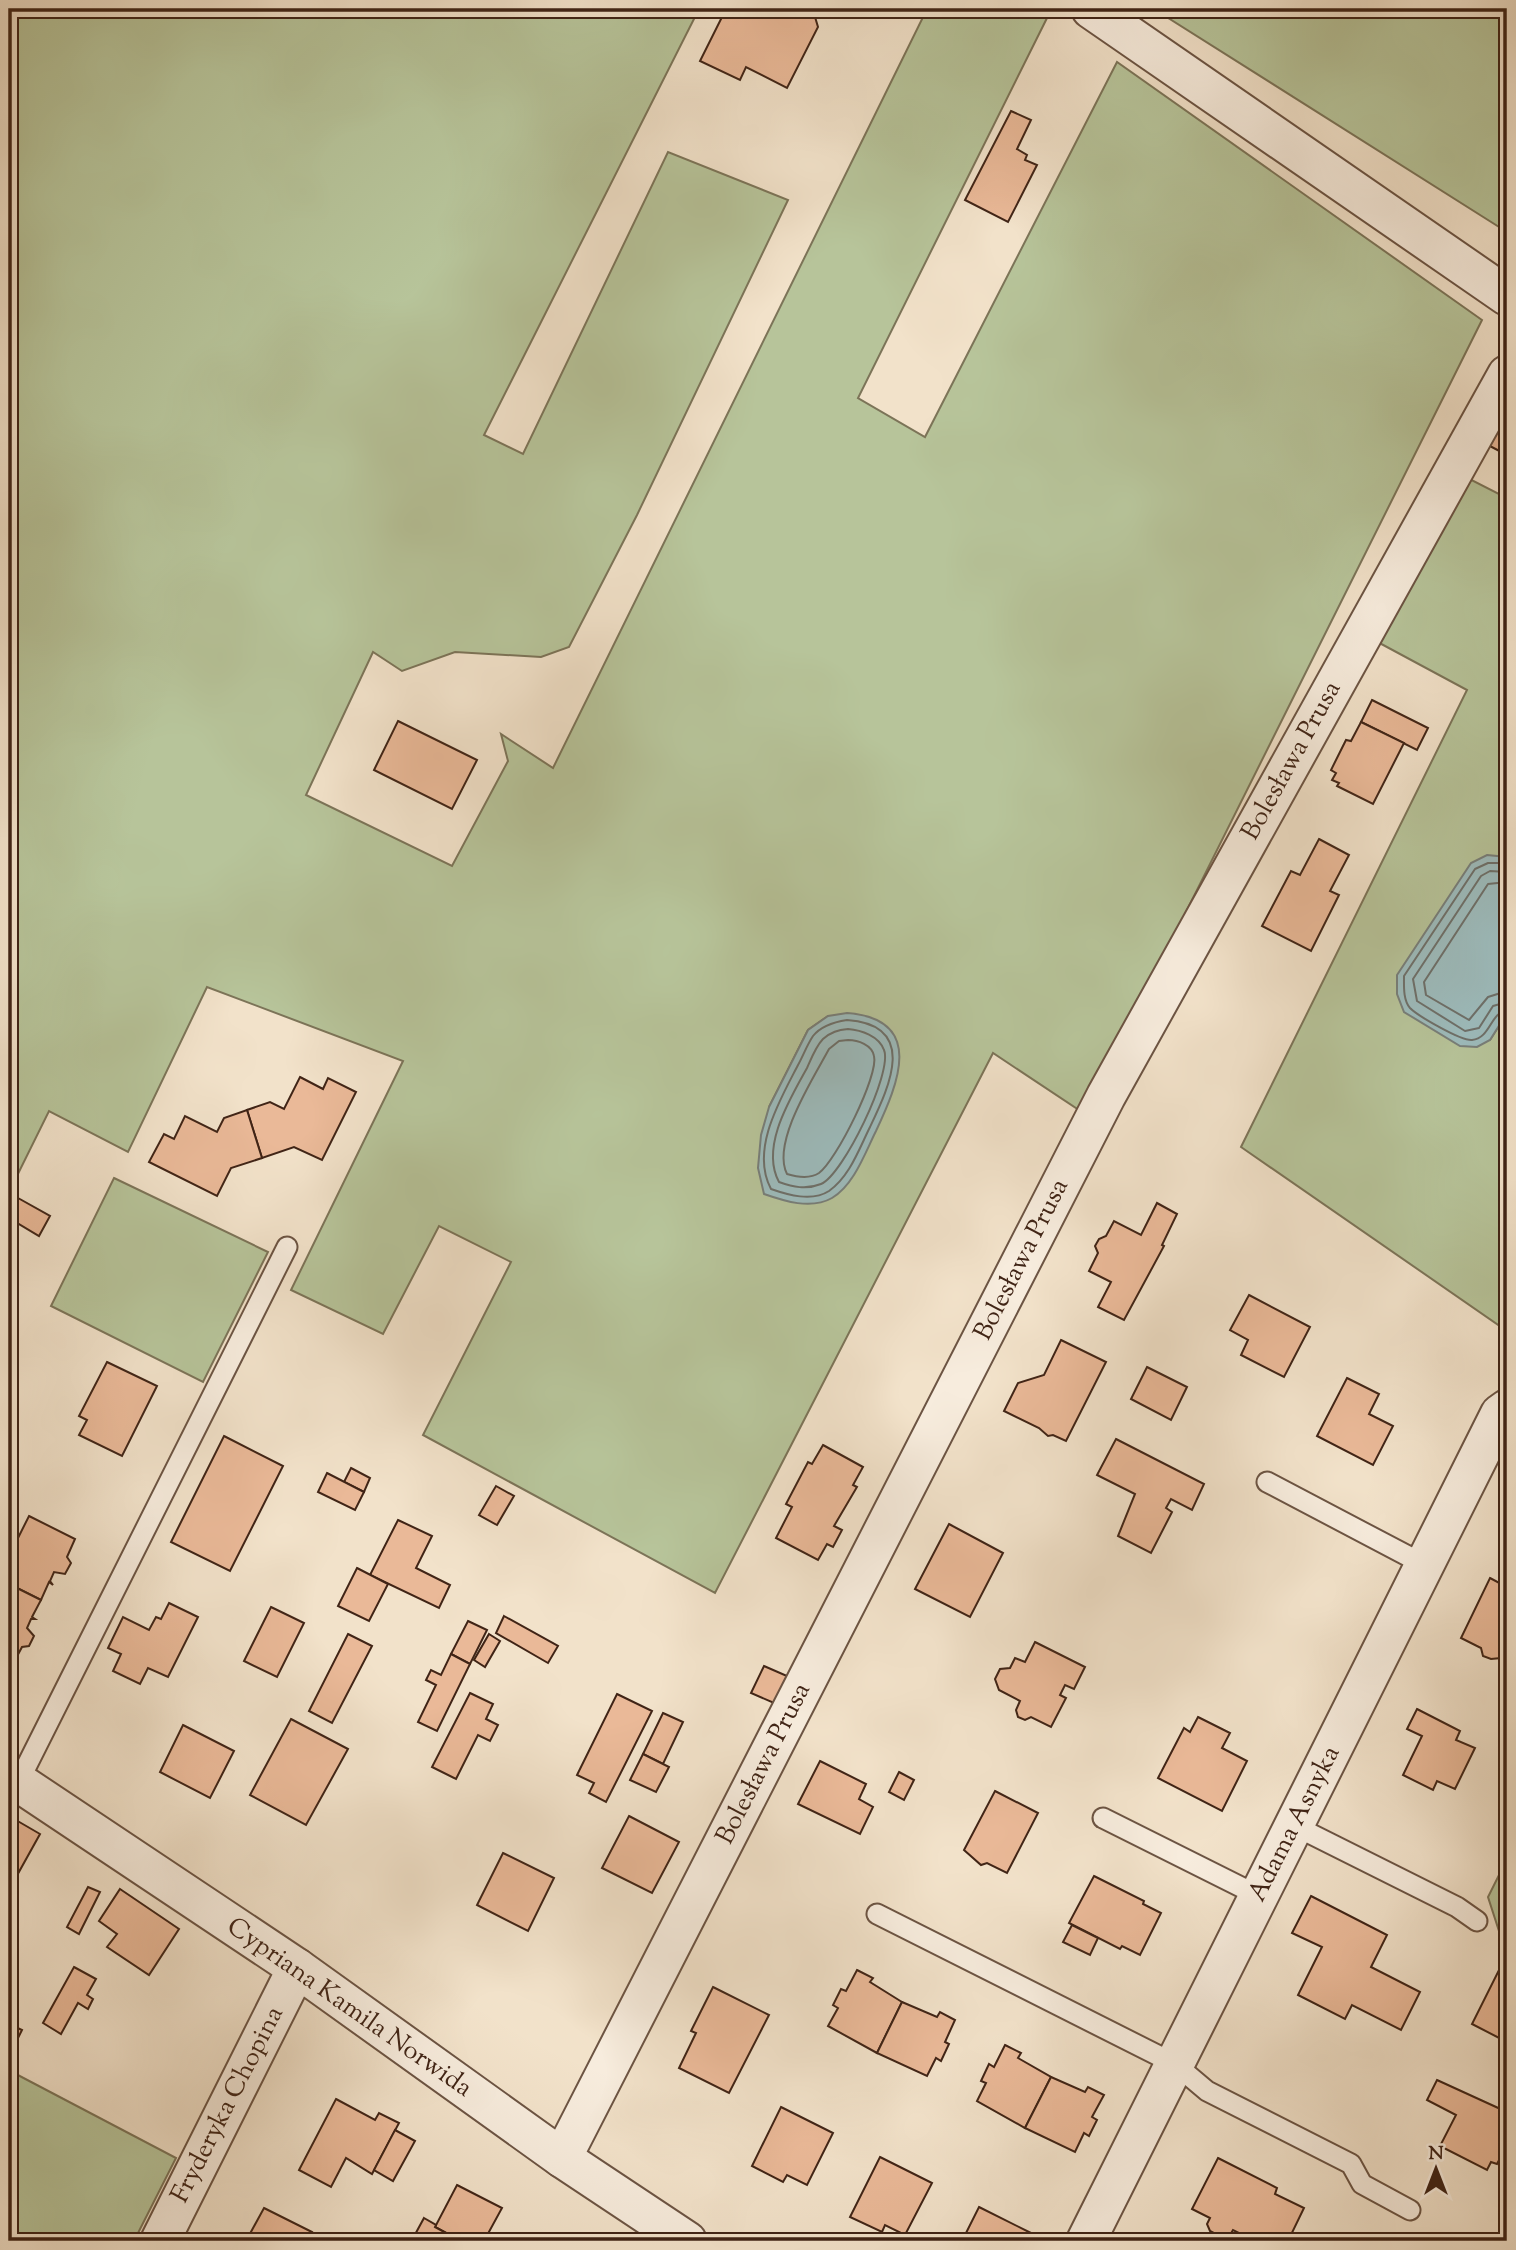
<svg xmlns="http://www.w3.org/2000/svg" width="1516" height="2250" viewBox="0 0 1516 2250" font-family="'Sorts Mill Goudy',serif">
  <rect width="100%" height="100%" fill="#f2e2ca"/>
  <filter id="stains"><feTurbulence type="fractalNoise" baseFrequency=".00286" numOctaves="4"/><feColorMatrix values="0 0 0 0 .2 0 0 0 0 .09 0 0 0 0 .02 0 0 0 .5 -.17"/></filter>
  <radialGradient id="worn" r=".72"><stop offset=".6" stop-color="#630" stop-opacity="0"/><stop offset="1" stop-color="#630" stop-opacity=".3"/></radialGradient>
  <!-- green -->
  <g fill="#b7c49a" stroke="#7c7458" stroke-width="2" fill-rule="evenodd">
    <path d="M9,9h690l-215,426 39,19 145,-302 120,48 -151,315 -68,132 -28,10 -86,-5 -53,19 -29,-19 -67,143 146,71 56,-105 -7,-27 52,34 374,-759h115l7,5 -191,384 67,39 192,-375 365,258 -397,794 -92,-61 -278,540 -292,-158 88,-173 -72,-36 -56,108 -92,-44 112,-229 -196,-74 -79,165 -79,-41 -40,81zM828,1016l-59,91 39,-77z"/>
    <path d="M1154,9h353v223z"/>
    <path d="M1444,466l63,32v359l-2,-1 -15,184 17,-27v318l-266,-184 226,-457 -108,-58z"/>
    <path d="M114,1178l154,74 -65,130 -152,-76z"/>
    <path d="M1507,1859v76l-8,-4 -11,-34z"/>
    <path d="M14,2073l162,85 -42,83h-125v-157z"/>
  </g>
  <!-- water -->
  <g fill="#9dbcbd" stroke="#787f7a" stroke-width="2">
    <path d="M1487,855l20,2v156l-17,27 -13,7 -17,-1 -56,-34 -7,-18v-19l74,-112z"/>
    <path d="M847,1013c79,6 51,71 29,118 -11,22 -22,54 -44,67 -21,12 -48,3 -68,-4l-6,-26 3,-33 8,-28 39,-77 20,-14z"/>
  </g>
  <g fill="none" stroke-linecap="round" stroke-linejoin="round">
    <!-- shore -->
    <g stroke="#6e706a" stroke-width="2">
      <path d="M1507,863h-19l-13,6 -71,107c0,10 -1,24 6,32 8,8 51,33 62,32 19,-2 18,-28 35,-29"/>
      <path d="M1507,872l-17,-1 -9,5 -68,103 4,22 48,30 14,-3 14,-22 14,-4"/>
      <path d="M1507,882l-19,2 -64,98 2,13 43,25 19,-23 19,-6"/>
      <path d="M847,1020c72,5 42,67 23,107 -11,22 -20,49 -41,64 -17,11 -41,4 -58,-2 -21,-39 9,-89 27,-124 5,-9 9,-20 15,-29 8,-10 21,-14 34,-16z"/>
      <path d="M848,1029c13,1 31,7 36,21 9,22 -41,125 -63,134 -15,6 -28,3 -42,-2 -19,-35 11,-83 28,-114 4,-9 9,-22 16,-29 8,-7 15,-9 25,-10z"/>
      <path d="M848,1040c10,0 24,5 26,16 5,19 -38,105 -55,117 -9,6 -22,4 -32,1 -16,-31 27,-97 42,-125l10,-8z"/>
    </g>
  </g>
  <!-- building -->
  <g fill="#eab998" stroke="#402416" stroke-width="2">
    <path d="M726,9h52l9,4 12,-3 16,7 3,10 -31,61 -41,-21 -6,13 -40,-19z"/>
    <path d="M1011,111l20,9 -14,29 10,6 -2,5 12,5 -29,57 -43,-22z"/>
    <path d="M1507,402v53l-21,-11z"/>
    <path d="M1372,700l56,28 -11,22 -56,-28z"/>
    <path d="M398,721l79,39 -25,49 -78,-39z"/>
    <path d="M1361,722l43,21 -31,61 -36,-18 2,-3 -7,-3 4,-7 -5,-3 15,-30 5,1z"/>
    <path d="M1319,839l30,16 -19,36 9,4 -28,56 -49,-25 29,-55 9,4z"/>
    <path d="M300,1077l23,12 5,-11 28,14 -34,68 -28,-13 -32,11 -15,-48 23,-8 14,7z"/>
    <path d="M247,1110l15,48 -31,10 -14,28 -68,-34 15,-28 10,5 11,-23 32,16 7,-14z"/>
    <path d="M18,1198l32,18 -11,20 -30,-18z"/>
    <path d="M1157,1203l20,11 -15,31 2,1 -40,74 -26,-13 13,-25 -22,-11 9,-18 -3,-7 4,-7 7,-3 8,-15 27,14z"/>
    <path d="M1249,1295l61,32 -26,50 -43,-22 7,-15 -18,-10z"/>
    <path d="M1061,1340l45,22 -40,79 -13,-6 -5,1 -9,-8 -35,-17 14,-28 26,-8z"/>
    <path d="M107,1362l50,24 -35,70 -43,-21 8,-15 -8,-4z"/>
    <path d="M1147,1367l40,20 -16,33 -40,-21z"/>
    <path d="M1347,1378l32,16 -10,20 24,12 -20,39 -56,-29z"/>
    <path d="M224,1436l59,30 -53,105 -59,-29z"/>
    <path d="M1116,1439l88,45 -12,26 -21,-11 -5,9 6,4 -21,41 -33,-17 17,-42 -38,-19z"/>
    <path d="M823,1445l40,22 -10,18 4,2 -23,39 8,4 -9,17 -6,-3 -9,16 -42,-22 16,-31 -6,-3 22,-42 4,2z"/>
    <path d="M351,1468l19,10 -6,14 -20,-10z"/>
    <path d="M327,1473l37,19 -9,18 -37,-18z"/>
    <path d="M496,1486l18,10 -17,29 -18,-10z"/>
    <path d="M29,1516l46,23 -8,18 4,6 -6,11 -11,-2 -4,9 3,4 -4,-3 -8,18 -32,-16v-28z"/>
    <path d="M398,1520l34,16 -16,32 34,17 -11,23 -69,-33z"/>
    <path d="M949,1524l54,29 -33,64 -55,-28z"/>
    <path d="M357,1568l31,16 -19,37 -31,-15z"/>
    <path d="M1490,1578l17,9v58l-6,13 -10,1 -8,-3 -2,-8 -20,-10z"/>
    <path d="M9,1584l32,16 -9,17 3,2h-4l-4,9 7,8 -5,10 -7,1 -9,17 -4,-2z"/>
    <path d="M169,1603l29,14 -30,60 -20,-9 -8,16 -27,-13 8,-17 -13,-6 15,-31 26,13 7,-13 5,2z"/>
    <path d="M271,1607l33,16 -27,54 -33,-16z"/>
    <path d="M504,1616l54,30 -10,17 -52,-30z"/>
    <path d="M468,1621l19,9 -17,34 -19,-10z"/>
    <path d="M348,1634l24,12 -40,77 -23,-12z"/>
    <path d="M489,1634l11,7 -15,26 -11,-7z"/>
    <path d="M1035,1642l50,25 -11,22 -9,-4 -5,10 6,3 -15,29 -20,-10 -6,3 -7,-3 -2,-7 4,-9 -21,-11 -4,-11 5,-10 10,-1 5,-10 10,4z"/>
    <path d="M451,1654l19,10 -33,67 -19,-9 18,-37 -10,-5 5,-10 10,5z"/>
    <path d="M764,1666l23,10 -13,27 -23,-10z"/>
    <path d="M470,1693l23,11 -7,15 12,6 -8,16 -12,-6 -22,44 -24,-12z"/>
    <path d="M617,1694l35,17 -46,91 -17,-9 5,-10 -17,-8z"/>
    <path d="M1417,1709l43,22 -4,9 19,8 -20,41 -18,-8 -4,9 -30,-15 19,-39 -15,-7z"/>
    <path d="M663,1713l20,9 -20,42 -20,-10z"/>
    <path d="M1198,1717l32,16 -8,15 25,13 -25,50 -64,-33 26,-50 6,4z"/>
    <path d="M291,1719l57,30 -42,76 -56,-30z"/>
    <path d="M183,1725l51,26 -24,47 -50,-26z"/>
    <path d="M643,1754l26,13 -13,25 -26,-12z"/>
    <path d="M820,1761l46,23 -7,15 14,8 -13,27 -62,-30z"/>
    <path d="M899,1772l15,8 -10,20 -15,-8z"/>
    <path d="M995,1791l43,22 -31,60 -20,-10 -6,2 -17,-15z"/>
    <path d="M9,1816l31,18 -30,54 -1,-1z"/>
    <path d="M629,1816l50,26 -27,51 -50,-25z"/>
    <path d="M503,1853l51,25 -26,53 -51,-26z"/>
    <path d="M1094,1876l50,25 -1,3 18,9 -21,42 -18,-9 -2,3 -51,-26z"/>
    <path d="M88,1887l12,5 -21,42 -12,-7z"/>
    <path d="M120,1889l59,40 -30,46 -42,-28 10,-13 -18,-13z"/>
    <path d="M1311,1896l76,39 -16,32 49,25 -19,38 -49,-25 -7,14 -47,-24 24,-48 -30,-14z"/>
    <path d="M1072,1925l26,13 -8,17 -27,-13z"/>
    <path d="M1503,1962l4,2v78l-35,-18z"/>
    <path d="M74,1967l22,12 -9,16 6,4 -5,10 -10,-6 -17,31 -18,-11z"/>
    <path d="M857,1970l16,8 -3,4 32,20 -25,51 -49,-27 10,-18 -5,-3 8,-16 5,2z"/>
    <path d="M713,1987l56,28 -40,78 -50,-25 17,-35 -5,-2z"/>
    <path d="M902,2002l35,15 3,-5 15,8 -10,22 4,2 -8,17 -5,-3 -9,18 -50,-23z"/>
    <path d="M9,2024l13,6 -8,16 -5,-2z"/>
    <path d="M1005,2045l16,8 -3,5 33,19 -26,51 -48,-27 9,-18 -5,-2 8,-17 5,3z"/>
    <path d="M1051,2077l34,15 3,-5 16,8 -12,22 5,3 -8,16 -5,-3 -9,19 -50,-24z"/>
    <path d="M1437,2080l70,32v33l-10,19 -6,-2 -4,8 -47,-24 16,-31 -29,-15z"/>
    <path d="M336,2099l39,21 4,-7 20,10 -27,51 -26,-16 -15,29 -32,-17z"/>
    <path d="M781,2107l52,26 -26,52 -20,-10 -4,7 -31,-16z"/>
    <path d="M395,2130l20,11 -22,40 -19,-11z"/>
    <path d="M880,2157l52,26 -27,52 -20,-10 -3,7 -32,-15z"/>
    <path d="M1218,2158l59,30 -2,6 29,14 -16,33h-19l-15,-7 -3,5 -18,-9 -3,5 -7,3 -13,-7 -3,-7 3,-6 -18,-9z"/>
    <path d="M457,2185l45,23 -18,33h-23l-26,-14z"/>
    <path d="M979,2207l52,26 -5,8h-64z"/>
    <path d="M264,2208l48,24 -5,9h-61z"/>
    <path d="M424,2218l12,7 -1,2 26,14 -49,-1z"/>
    <path d="M1350,2234l14,7h-18z"/>
  </g>
  <g fill="none" stroke-linecap="round" stroke-linejoin="round">
    <!-- lane casing -->
    <g stroke="#6c5443" stroke-width="23">
      <g id="lane">
        <path d="M1267,1482l158,83"/>
        <path d="M18,1783l269,-536"/>
        <path d="M1103,1818l156,78"/>
        <path d="M1295,1826l162,81 20,14"/>
        <path d="M877,1914l298,150 32,27 144,73 11,20 48,26"/>
      </g>
    </g>
    <!-- street casing -->
    <g stroke="#6c5443" stroke-width="42">
      <g id="street">
        <path d="M1091,9l416,287"/>
        <path d="M9,1776l288,192 265,190 125,83"/>
        <path d="M562,2158l544,-1062 401,-721"/>
        <path d="M160,2241l137,-273"/>
        <path d="M1086,2241l414,-827 7,-5"/>
      </g>
    </g>
    <!-- lane -->
    <use href="#lane" stroke="#f7ecdd" stroke-width="19"/>
    <!-- street -->
    <use href="#street" stroke="#f7ecdd" stroke-width="38"/>
  </g>
  <g text-anchor="middle" dominant-baseline="central" stroke-width="5" stroke-linejoin="round" paint-order="stroke">
    <!-- street labels -->
    <g font-size="26" fill="#402416" stroke="#f7ecdd">
      <text transform="translate(1292 761) rotate(-61)">Bolesława Prusa</text>
      <text transform="translate(1022 1260) rotate(-63)">Bolesława Prusa</text>
      <text transform="translate(764 1764) rotate(-63)">Bolesława Prusa</text>
      <text transform="translate(1295 1824) rotate(-63)">Adama Asnyka</text>
      <text transform="translate(349 2008) rotate(35)">Cypriana Kamila Norwida</text>
      <text transform="translate(228 2105) rotate(-63)">Fryderyka Chopina</text>
    </g>
  </g>
  <!-- margin -->
  <rect width="1516" height="2250" fill="none" stroke="#f2e2ca" stroke-width="35"/>
  <rect x="10" y="10" width="1495" height="2229" fill="none" stroke="#402416" stroke-width="3.5"/>
  <rect x="18" y="18" width="1481" height="2215" fill="none" stroke="#402416" stroke-width="2"/>
  <!-- north arrow -->
  <g transform="translate(1436 2169)" stroke="#f7ecdd" stroke-width="5" paint-order="stroke">
  <path d="M0-5L12 26L0 18L-12 26Z" fill="#402416"/>
  <text y="-10" font-size="19" font-weight="bold" text-anchor="middle" fill="#402416">N</text>
  </g>
  <rect width="100%" height="100%" filter="url(#stains)"/>
  <rect width="100%" height="100%" fill="url(#worn)"/>
</svg>
